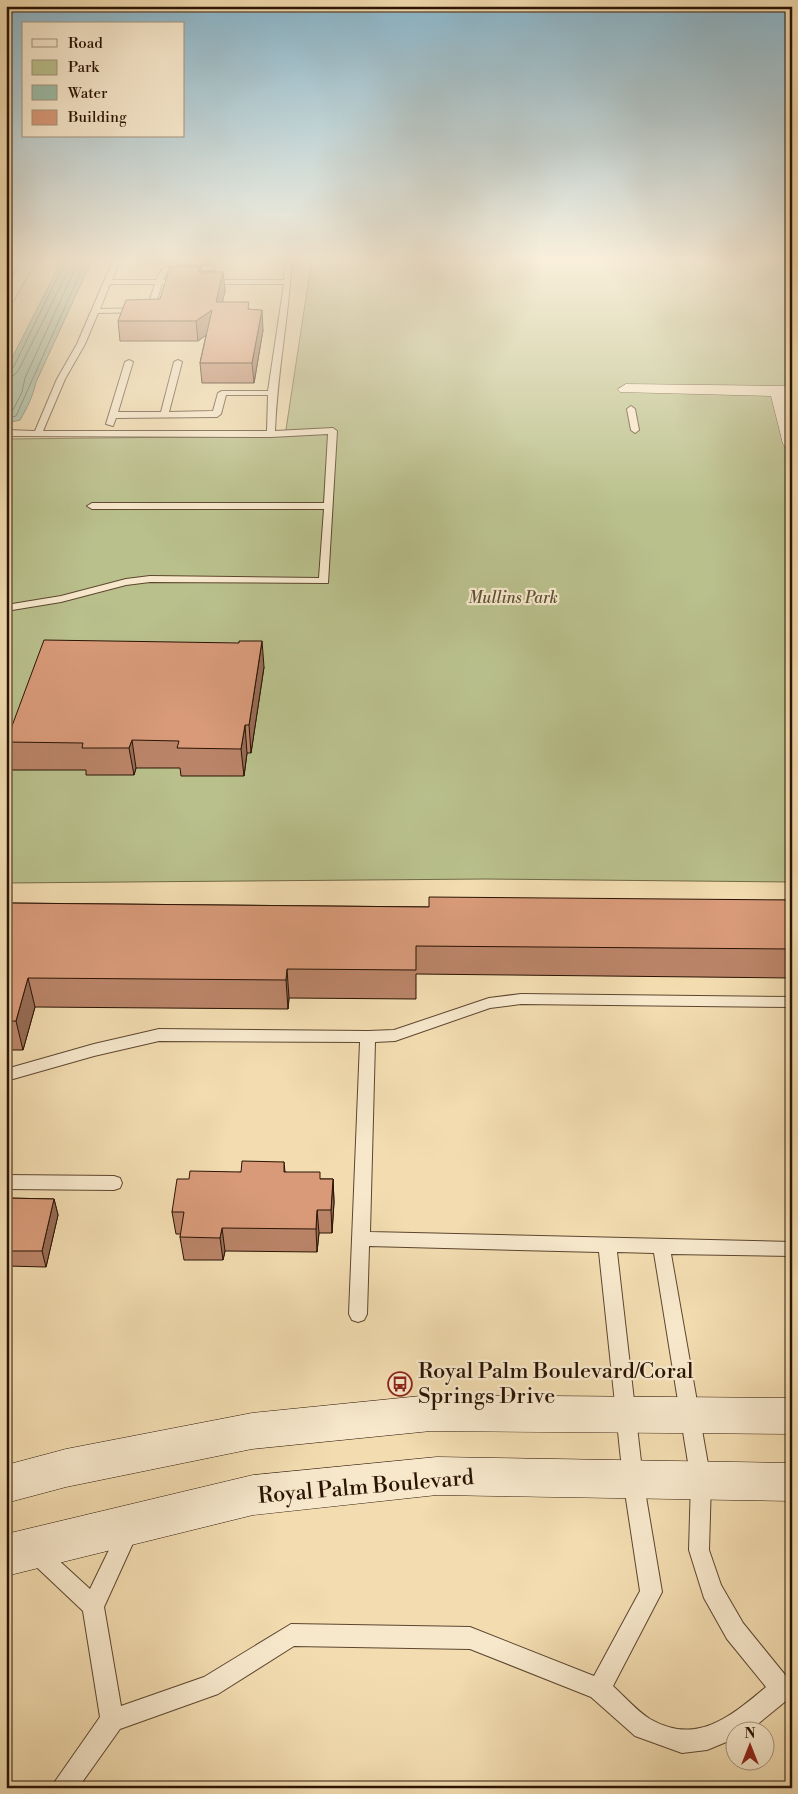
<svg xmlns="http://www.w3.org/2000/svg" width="798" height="1794" viewBox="0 0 798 1794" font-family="'Libre Bodoni',serif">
  <rect width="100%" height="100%" fill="#f2dcb0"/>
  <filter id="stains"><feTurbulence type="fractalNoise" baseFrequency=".004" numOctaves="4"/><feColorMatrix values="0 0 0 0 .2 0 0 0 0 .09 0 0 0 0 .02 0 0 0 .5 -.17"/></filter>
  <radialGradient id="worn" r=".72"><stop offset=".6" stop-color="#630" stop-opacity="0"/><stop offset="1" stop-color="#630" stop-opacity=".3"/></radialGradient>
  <!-- green -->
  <path fill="#b9c08c" stroke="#726a48" d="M312,258h480v135h-5l5,13v476l-307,-3 -479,4v-444l279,-3z"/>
  <!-- water -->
  <path fill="#9cbca7" stroke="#6f7966" d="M63,258h30l-57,124c-3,14 -9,26 -16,38l-14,3v-53z"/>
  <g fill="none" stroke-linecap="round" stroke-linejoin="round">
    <!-- shore -->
    <g stroke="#646856" stroke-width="1">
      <path d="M6,371l7,-3 54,-110"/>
      <path d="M6,377l7,-1 5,-5 44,-88 8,-14 3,-1 1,3 -49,107 -3,14 -9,18 -7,1"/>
      <path d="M6,418l10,-2 71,-158"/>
    </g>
    <!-- service casing -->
    <g stroke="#5d462f" stroke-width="2">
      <g id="service">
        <path d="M114,258h7l-9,22h44l6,-11 3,-2 47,-1 3,2 -3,2 -44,1 -5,9h21l4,2 -4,2h-22l-9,28 -55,1 -13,31 -20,35 -22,52h224l1,-36h-42l-5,19 -4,3 -101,1 -3,8 -7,-2 19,-62 4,-2 4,2 -15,50h43l13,-50 4,-2 4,2 -13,50 44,-1 5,-18 4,-2h46l16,-107h-78l-4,-2 4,-2h78l2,-22h6c-3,58 -15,115 -17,173l58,-3 4,3 -9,152 -178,-1 -24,3 -65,17 -55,9v-6l55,-9 65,-17 24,-3 169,2 5,-69h-232l-5,-3 5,-3h232l4,-69 -57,3 -265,-1v-6l29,1 22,-52 20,-35zM110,284h45l-8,24 -47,1z"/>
        <path d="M631,406l4,3 4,21 -4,3 -4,-3 -4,-21z"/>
        <path d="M521,994l271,3v10l-271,-3 -31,4 -95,33 -20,1 -5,190 422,10v14l-121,-2 40,227 -2,69 12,35 22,38 43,53 6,-2v22l-44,36h-12v6l-29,12 -25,3 -47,-17 -44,-39 -121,-48 -176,-3 -76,48 -98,35 -42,59h-26l4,-8 44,-63 -17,-106 -55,-52 -3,-7 3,-7 7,-3 7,3 48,44 32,-66 7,-3 7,3 3,7 -35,77 17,99 83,-29 87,-53 179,3 124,49 46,-85 -17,-112 -24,-227 -230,-6 -2,68 -3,6 -6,2 -6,-2 -3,-6 11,-272 -201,-1 -65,15 -88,25v-12l88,-25 65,-15 209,2 26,-1 95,-32zM617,1252l37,1 37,228 -2,69 15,48 23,41 39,48c-35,29 -69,59 -116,32 -13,-8 -26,-23 -37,-33l49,-94 -19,-113z"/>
        <path d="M6,1175l108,1 6,2 2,5 -2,5 -6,2 -108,-1z"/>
      </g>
    </g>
    <!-- minor casing -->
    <g stroke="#5d462f" stroke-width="1">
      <path id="minor" d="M626,384l166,2v10h-4l4,15v38l-6,-1 -3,-4 -12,-48 -151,-4 -2,-3z"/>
    </g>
    <!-- secondary casing -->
    <g stroke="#2b1404" stroke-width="1">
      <g id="secondary">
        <path d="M23,258h14l-24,44 -7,4v-17z"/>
        <path d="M431,1395l361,3v36l-361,-3 -179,18 -186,38 -60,16v-38l60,-16 186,-36z"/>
        <path d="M437,1457l355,6v38l-355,-6 -184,20 -247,61v-42l247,-59z"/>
      </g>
    </g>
    <!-- service -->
    <use href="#service" fill="#f7e8cc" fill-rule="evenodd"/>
    <!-- minor -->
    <use href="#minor" fill="#f7e8cc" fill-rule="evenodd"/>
    <!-- secondary -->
    <use href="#secondary" fill="#f7e8cc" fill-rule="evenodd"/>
  </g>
  <!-- wall -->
  <g fill="#ba8468" stroke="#2b1404">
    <path d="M156,258h55l-2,6 -31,2v-3h-22z"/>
    <path d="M201,267v5h22l2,19 -3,11 28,7 13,21 -9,53h-52l-2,-20 6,-28 -8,6h-78l-2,-20 42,-22z"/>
    <path d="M264,667l-13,86h-4l-3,23h-63l-1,-8h-44l-2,7h-48v-5h-74l-6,-26v-3z"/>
    <path d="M792,900v78l-376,-4v25l-127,-1 -1,11 -253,-2 -12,43h-17v-147l423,4z"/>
    <path d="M284,1162l1,10 35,7h13l1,23 -2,31h-13l-2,19 -92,-1 -2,9h-39l-4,-23 1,-3h-5l-4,-22 17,-33 52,-7z"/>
    <path d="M6,1198l48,1 4,16 -12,52 -40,-1z"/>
  </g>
  <!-- shaded-wall -->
  <g fill="#976c55" stroke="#2b1404">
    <path d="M223,272l2,19 -7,30 -2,-19z"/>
    <path d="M212,310l1,20 -15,11 -2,-20z"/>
    <path d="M262,310l1,20 -9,53 -2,-20z"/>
    <path d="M262,641l2,26 -13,86 -2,-28z"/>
    <path d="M245,725l2,28 -3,23 -3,-27z"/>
    <path d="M132,740l4,28 -2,7 -5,-27z"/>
    <path d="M287,969l2,29 -1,11 -2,-29z"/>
    <path d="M28,978l7,29 -12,43 -7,-29z"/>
    <path d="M333,1179l1,23 -2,31 -1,-23z"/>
    <path d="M54,1199l4,16 -12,52 -4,-16z"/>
    <path d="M317,1210l2,23 -2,19 -1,-23z"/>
    <path d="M222,1228l3,23 -2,9 -3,-22z"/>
  </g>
  <!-- building -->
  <g fill="#d89a79" stroke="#2b1404">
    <path d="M170,267h31l-2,5h24l-7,30h33l-1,7 14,1 -10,53h-52l12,-53 -16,11h-78l8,-21 34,-1z"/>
    <path d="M44,640l195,3v-2h23l-13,84h-4l-4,24 -64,-1 2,-7 -47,-1 -3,8h-47l1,-5 -77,-1z"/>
    <path d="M429,897l363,3v49l-376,-3v24l-129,-1 -1,11 -258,-2 -12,43h-10v-118l423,4z"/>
    <path d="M242,1161l42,1v10h36v7h13l-2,31h-14l-1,19 -94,-1 -2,10 -40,-1 4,-25h-12l5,-33h12l1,-8 51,1z"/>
    <path d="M6,1198l48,1 -12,52h-36z"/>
  </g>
  <!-- sky -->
  <linearGradient id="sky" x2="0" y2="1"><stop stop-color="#89b7ce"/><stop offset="0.51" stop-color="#f9efdb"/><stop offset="1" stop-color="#f9efdb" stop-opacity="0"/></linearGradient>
  <rect width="798" height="509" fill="url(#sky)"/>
  <!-- icons -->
  <defs>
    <g id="bus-ring" transform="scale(1.25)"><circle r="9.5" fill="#f7e8cc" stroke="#8f2418" stroke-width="1.5"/><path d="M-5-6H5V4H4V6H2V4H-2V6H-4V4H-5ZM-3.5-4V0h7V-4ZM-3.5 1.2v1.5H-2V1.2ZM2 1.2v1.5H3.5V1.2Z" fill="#8f2418"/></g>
  </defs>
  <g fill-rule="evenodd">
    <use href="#bus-ring" x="400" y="1384"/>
  </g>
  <g text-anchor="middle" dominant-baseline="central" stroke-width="4.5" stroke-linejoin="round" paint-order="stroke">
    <!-- far-park labels -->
    <g font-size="16" font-style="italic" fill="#5d5034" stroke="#f7e8cc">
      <text x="513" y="598">Mullins Park</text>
    </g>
    <!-- near-poi labels -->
    <g font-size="22" fill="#2b1404" stroke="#f7e8cc" text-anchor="start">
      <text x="418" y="1371">Royal Palm Boulevard/Coral<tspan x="418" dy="25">Springs Drive</tspan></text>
    </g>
    <!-- near-street labels -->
    <g font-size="22" fill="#2b1404" stroke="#f7e8cc">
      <text transform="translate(366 1487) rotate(-5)">Royal Palm Boulevard</text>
    </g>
  </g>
  <!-- margin -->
  <rect width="798" height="1794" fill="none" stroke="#f2dcb0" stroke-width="25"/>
  <rect x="8" y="8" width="783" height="1779" fill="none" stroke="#2b1404" stroke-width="2.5"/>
  <rect x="12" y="12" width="773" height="1769" fill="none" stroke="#2b1404"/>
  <!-- legend -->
  <rect x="22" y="22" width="162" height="115" fill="#f7e8cc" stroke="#a5937c"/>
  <rect x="32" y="39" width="25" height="8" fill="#f7e8cc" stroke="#a5937c"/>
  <text x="68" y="48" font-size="15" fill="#2b1404">Road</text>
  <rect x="32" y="60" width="25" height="15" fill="#b9c08c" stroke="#a5937c"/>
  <text x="68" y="72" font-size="15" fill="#2b1404">Park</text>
  <rect x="32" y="85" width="25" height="15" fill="#9cbca7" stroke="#a5937c"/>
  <text x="68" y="98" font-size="15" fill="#2b1404">Water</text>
  <rect x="32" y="110" width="25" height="15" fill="#d89a79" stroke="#a5937c"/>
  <text x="68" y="122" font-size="15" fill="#2b1404">Building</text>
  <!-- north arrow -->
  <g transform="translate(750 1746)"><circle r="24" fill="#f7e8cc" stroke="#a5937c"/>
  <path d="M0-4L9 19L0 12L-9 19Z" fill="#8f2418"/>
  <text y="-8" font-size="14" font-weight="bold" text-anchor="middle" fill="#2b1404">N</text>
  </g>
  <rect width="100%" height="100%" filter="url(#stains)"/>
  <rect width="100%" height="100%" fill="url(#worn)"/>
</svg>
